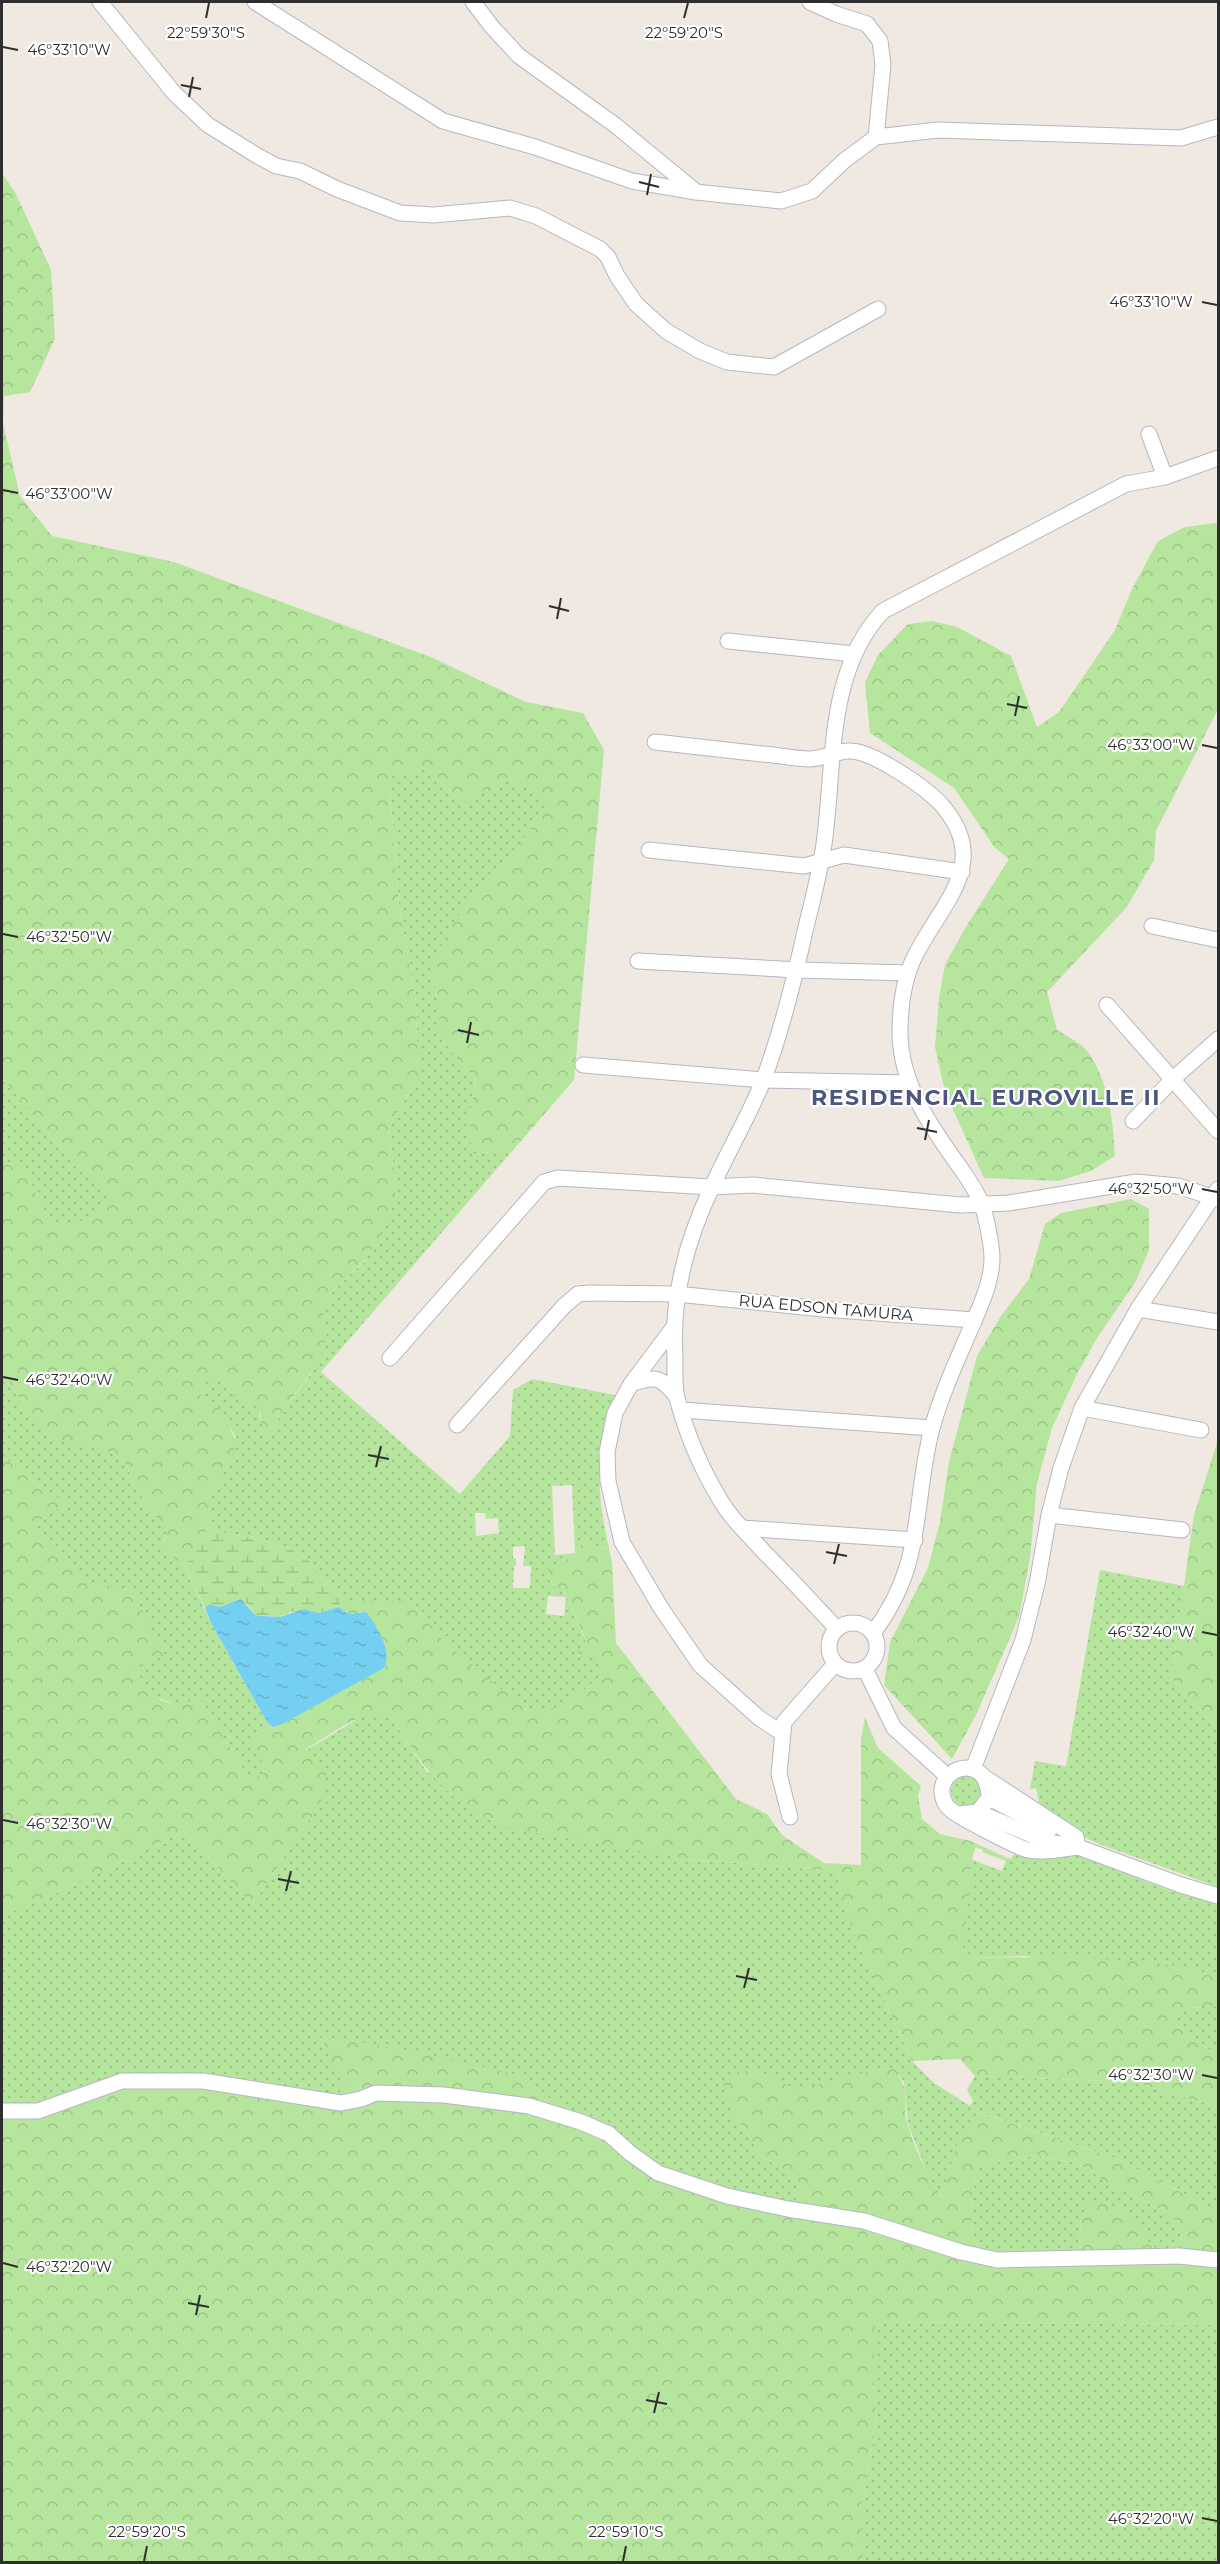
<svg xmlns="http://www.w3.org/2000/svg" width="1220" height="2564" viewBox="0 0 1220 2564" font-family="Montserrat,sans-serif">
  <defs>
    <pattern id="grass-dots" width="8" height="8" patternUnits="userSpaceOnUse" patternTransform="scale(1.5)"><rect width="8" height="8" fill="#b6e59e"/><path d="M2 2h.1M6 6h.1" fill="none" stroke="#9dc588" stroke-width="1.8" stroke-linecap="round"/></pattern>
    <pattern id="forest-crowns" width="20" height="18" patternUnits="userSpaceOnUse" patternTransform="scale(1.5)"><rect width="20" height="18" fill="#b6e59e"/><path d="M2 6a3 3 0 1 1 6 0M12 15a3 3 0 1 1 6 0" fill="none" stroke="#9dc588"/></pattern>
    <pattern id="wetland-marsh" width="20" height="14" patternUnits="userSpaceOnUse" patternTransform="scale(1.5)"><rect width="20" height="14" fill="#b6e59e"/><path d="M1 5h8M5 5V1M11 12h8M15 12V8" fill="none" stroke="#9dc588"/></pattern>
    <pattern id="water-ripples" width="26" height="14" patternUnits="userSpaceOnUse" patternTransform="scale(1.5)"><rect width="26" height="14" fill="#75cff0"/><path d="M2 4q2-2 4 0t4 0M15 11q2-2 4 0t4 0" fill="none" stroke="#66b2ce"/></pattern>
  </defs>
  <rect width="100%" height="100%" fill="#efe9e1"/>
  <!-- grass -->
  <g fill="url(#grass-dots)" fill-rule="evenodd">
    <path d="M427,768l35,35 45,-25 43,21 -31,48 -49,49 -28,144 33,39 -6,44 4,31 41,-5 -193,223 139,122 50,-58 3,-46 19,-11 83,16c-19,59 -20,92 -6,153l-7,1 -19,-7 -8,12 -26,15v10l5,8 9,2 23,52 -10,15 19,-3 7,11 -2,12c-22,20 -53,50 -83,28l-73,-63 -33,-40h-69l-36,-43 -15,-9 -31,-10 -48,-8 -5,-31 22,-37 7,-26 -9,-14 -25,-21 -1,-9 5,-12 12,-3 15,17 27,12 -1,9 11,23 12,-28 29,-37 7,-49 14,-33 34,-32 30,-69 -7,-63 29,-51 -2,-75 -17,-98 -10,-127zM572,1485l3,68 -20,2 -3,-69zM475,1513h10l1,6 12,-1 1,15 -23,3zM525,1546l-2,20h8l-1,22h-17l1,-22h2v-7l-3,-1v-11zM548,1596l18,1 -2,19 -18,-2z"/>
    <path d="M2,1077l74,90 32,28 3,4 -19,20 -32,7 -18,-18 -15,-34 -25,-16z"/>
    <path d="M2,1370l24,40 69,37 18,6 14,12 5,18 35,49 -4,9 15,21 7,4 26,57 56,99 6,5 -17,6 11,38 -17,9 -50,-81 -22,6 -27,-10 -17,-27 -1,-77 -48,-9c-16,-22 -31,-43 -54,-56l35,-23 -32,-21 -32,-26z"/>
    <path d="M1100,1570l84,16 -13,92 47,51v158l-119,-43 -20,-9 -39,-28 -4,-19 -6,1 5,-28 31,5z"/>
    <path d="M383,1713l8,5 36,54 258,87 151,12 15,55 61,135 22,22 36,23 3,-5 -6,-11 8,-14 159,6 84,25v105l-100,-53 -139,-47 -35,88 -15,-22 -21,-54 -4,-42 -10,-14 -19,2 -79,21 -32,-17 -32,34 3,9 17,23 6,14 40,24 -3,33 -139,-34 -138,-102 -163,34 -157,-25 -196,29v-197l61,-26 121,-59 68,74 69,-103 -2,-38 -14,-13 59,-36z"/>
    <circle cx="967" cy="1791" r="16"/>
    <path d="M1010,1848l67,7 94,36 47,13v85l-5,-11 -189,-22 -62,2c1,-33 8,-66 8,-99l32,12 5,-13 4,1 3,-5 -5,-3z"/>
    <path d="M1218,2006v47l-8,-3 -38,-28 5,-11 12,-3z"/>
    <path d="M1034,2156l37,6 18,7 14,11 34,18 32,15 12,14 1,19c-32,11 -71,-16 -101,-30l-2,35c-34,-1 -66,3 -100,-3 -14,-27 -7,-53 -1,-82z"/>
    <path d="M880,2322l338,3v237h-356v-56l15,-88 -3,-34v-57z"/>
  </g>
  <!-- forest -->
  <g fill="url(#forest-crowns)" fill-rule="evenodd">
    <path d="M2,173l13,19 36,78 4,69 -25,53 -26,4 -1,27 17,73 32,40 122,26 259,96 93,44 57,11 21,37 -30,330 -60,69 -41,5 -4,-31 6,-44 -33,-39 -11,-78 39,-66 49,-49 30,-48 -42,-21 -45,25 -35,-35 -38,9 10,127 17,98 2,75 -29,51 7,63 -10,34 -20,34 -34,33 -13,33 8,7c-4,32 -26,52 -43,77 -6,9 -10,21 -14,30l-5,2 -6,-34 -26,-12 -15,-17 -12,4 -5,11 1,9 2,2 7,-3 7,5 19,36 -8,21 -22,37 5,31 -8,2 -2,9 -17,24 -7,-4 -15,-17 4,-13 -35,-49 -5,-18 -14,-12 -62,-15 -25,-28 -24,-40v-212l25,16 15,34 18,18 32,-7 18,-20 -34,-32 -74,-90z"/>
    <path d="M1216,523l2,1v185l-62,122 -2,29 -28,48 -79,84 10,38c10,6 24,13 31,22 21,29 25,69 27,104l-24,15 -32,10 -75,-3 -39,-86 -10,-45 4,-49 6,-33 19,-35 45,-71 -14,-11 -41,-60 -84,-55 -5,-51 13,-27 30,-31 24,-3 25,6 54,29 26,71 22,-15 56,-82 17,-41 26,-48 27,-14z"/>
    <path d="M1131,1199l18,10v41l-13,31 -39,57 -20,36 -25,54 -15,55 -7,75 -11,59 -43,98 -24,44 -68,-74 6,-43 38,-74 12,-46 9,-60 28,-106 24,-40 28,-37 16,-55 16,-11z"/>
    <path d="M1218,1440v289l-47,-51 23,-163z"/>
    <path d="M2,1456l32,26 33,21 -36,23c23,13 38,34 54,55l48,10 31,65 -29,12c19,32 26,41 65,31l50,81 17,-9 -15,-26 4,-12 26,-9 102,-79 -18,-33 -18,2 -9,-7 3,-6h69l33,40 82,69c34,4 50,-12 74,-34l2,-12 -7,-11 -20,3 11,-16 -23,-51 -9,-2 -5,-8v-10l26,-15 8,-12 19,7 7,-1 3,15 4,80 120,156 31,15 15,21 42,28 37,2v-126l4,-21 13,30 43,38 -3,10 4,23 18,15 31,7 36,17 -1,3 -24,-9 1,-2 -7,-3c-6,13 -5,22 -6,36 -1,25 -7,50 -8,75 39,-1 231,-4 252,21 6,8 4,18 4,27l-29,2 -12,3 -5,11 38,28 8,3v54l-84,-25 -159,-6 -15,-17 -48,2 -61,-135 -15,-55 -151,-12 -176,-31c-61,-22 -83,-58 -118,-110 -25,-14 -63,19 -86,32l22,22 -6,31 -69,102 -68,-74 -121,59 -61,26z"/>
    <path d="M321,2036l92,15 105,24 138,102 139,34 3,-33 -40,-24 -6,-14 -17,-23 -12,-33c18,-27 52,-5 73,6l79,-20 19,-2c18,24 7,33 14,58 8,26 20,51 35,73l1,-11 14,-47 20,-29 140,47 100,53v113l-338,-3 -5,5 -1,57 3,34 -15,88v56h-860v-449l112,-27 84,-2 156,24zM1034,2156l37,6 18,7 14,11 34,18 32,15 12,14 1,19 -12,4 -17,-1c-18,-34 -23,-41 -62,-49l-10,16 -2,35c-34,-1 -66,3 -100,-3 -14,-27 -7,-53 -1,-82z"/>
  </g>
  <!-- wetland -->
  <path fill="url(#wetland-marsh)" d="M212,1531l48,8 31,10 15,9 36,43 -3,6 -21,6 -27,-1 -11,5 -25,-2 -9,-12h-17l-10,4 -10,-3 -4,4 -20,-42 17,-24 2,-9z"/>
  <!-- water -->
  <path fill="url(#water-ripples)" d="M241,1599l14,16 7,1 18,1 24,-8 14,4 21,-6 9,7 18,-2c11,14 27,39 18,56l-102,56 -9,3 -6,-5 -56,-99 -6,-15 4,-4 10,3z"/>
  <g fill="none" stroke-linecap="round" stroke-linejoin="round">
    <!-- minor casing -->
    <g stroke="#b4b7c1" stroke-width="17">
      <g id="minor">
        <path d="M100,2l74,91 34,32 48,30 20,11 24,5 37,18 63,24 34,2 76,-7 26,8 64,33 8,8 9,19 19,28 30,27 34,20 27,11 47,5 104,-58"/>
        <path d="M255,2l188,119 92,26 97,34 64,11 85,9 31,-10 33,-31 31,-23 62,-7 243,8 37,-11"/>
        <path d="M473,2l19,25 27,29 96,69 79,65"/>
        <path d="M810,2l26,12 31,10 13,17 3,24 -7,72"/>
        <path d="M1149,434l16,43"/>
        <path d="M728,641l126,13"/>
        <path d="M655,742c36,4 72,8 107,12 16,1 33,5 48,5 14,0 27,-9 41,-8 23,1 72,35 88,51 56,60 1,102 -25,156 -11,23 -14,51 -14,76 1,48 27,87 54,125 10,14 22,30 28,46 4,11 10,41 10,53 0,22 -10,44 -18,63 -15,35 -32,71 -42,107 -20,78 -6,135 -59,205"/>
        <path d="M649,850l155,16 40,-11 118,17"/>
        <path d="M1152,926l66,14"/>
        <path d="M638,961l160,9 110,3"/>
        <path d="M1107,1005l111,126"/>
        <path d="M583,1065l180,15 145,3"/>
        <path d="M1133,1121l41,-43 44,-39"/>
        <path d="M1138,1309l80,13"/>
        <path d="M673,1328l-42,56 -16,29 -8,39 1,29 14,61 39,66 39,57 59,53 23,15"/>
        <path d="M390,1358l154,-176 14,-4 153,9 41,-2 208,20 49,-2 127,-21 42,4 40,13"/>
        <path d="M631,1384c25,-9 30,-7 46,13"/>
        <path d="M1082,1408l119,22"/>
        <path d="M682,1410l250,18"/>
        <path d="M457,1425l107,-119 14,-12 12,-1 87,1 145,15 152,11"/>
        <path d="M1049,1515l133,15"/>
        <path d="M742,1528l173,12"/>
        <circle cx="853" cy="1647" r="24"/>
        <path d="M837,1629c-24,-26 -48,-52 -73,-77 -16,-18 -35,-35 -46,-56 -18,-30 -32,-64 -41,-98 -3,-12 -2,-26 -2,-39 -4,-60 11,-118 37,-172 16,-36 36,-69 51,-106 18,-48 31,-100 42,-150 7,-29 15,-58 19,-87 11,-78 2,-173 59,-233l243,-127 39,-7 53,-19"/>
        <path d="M865,1669l29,59 53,48"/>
        <path d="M973,1769l50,-129 14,-56 12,-69 12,-47 21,-60 56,-99 80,-120"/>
        <path d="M984,1777l92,60 2,10"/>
        <path d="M989,1798l61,31"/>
        <path d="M978,1812l70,30 30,5 103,38 37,11"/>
        <path d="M959,1814l19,-2 11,-14c0,-9 -1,-18 -9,-25 -17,-14 -44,4 -37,25 1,4 4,9 8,12 8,7 67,38 77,40 15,3 34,-1 50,-3"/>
        <path d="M790,1817l-11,-43 5,-52 51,-58"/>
        <path d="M2,2111h36l84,-30h81l138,22 20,-4 15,-6 68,2 85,11 52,16 28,12 21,19 28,20 69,23 61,13 76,12 97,31 36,8 182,-4 39,4"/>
      </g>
    </g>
    <!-- minor -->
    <use href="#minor" stroke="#fff" stroke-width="15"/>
  </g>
  <!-- ticks -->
  <path fill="none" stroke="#2e2e2e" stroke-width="2" d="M206,18l3,-15M684,18l4,-15M3,47l15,3M181,85l20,4M189,97l4,-20M639,182l20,5M647,195l4,-21M1202,302l15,3M3,490l15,3M549,606l20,5M557,619l4,-21M1007,704l20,4M1015,716l4,-20M1202,745l15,3M3,934l15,3M458,1030l21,5M467,1043l4,-21M917,1128l20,4M925,1140l4,-20M1202,1189l15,3M3,1377l15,3M368,1455l21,4M376,1467l5,-21M826,1552l21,4M834,1564l5,-20M1202,1632l15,3M3,1820l15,3M278,1879l21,4M286,1891l5,-20M736,1976l21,4M744,1988l5,-20M1202,2075l15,3M3,2263l15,4M188,2303l21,4M196,2315l4,-20M646,2400l21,4M654,2413l5,-21M1202,2518l15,3M144,2561l3,-15M623,2561l3,-15"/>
  <g text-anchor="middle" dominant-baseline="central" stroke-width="4.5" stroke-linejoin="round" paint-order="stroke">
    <!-- street labels -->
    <g font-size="16" fill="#2e2e2e" stroke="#fff">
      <text transform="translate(826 1308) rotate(5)">RUA EDSON TAMURA</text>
    </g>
    <!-- district labels -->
    <g font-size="22" font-weight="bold" letter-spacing="1.5" fill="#4d5680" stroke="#fff">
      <text x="986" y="1097">RESIDENCIAL EUROVILLE II</text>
    </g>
  </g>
  <g font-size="15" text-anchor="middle" fill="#2e2e2e" stroke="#fff" stroke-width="4.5" stroke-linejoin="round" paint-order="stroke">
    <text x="206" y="38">22°59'30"S</text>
    <text x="684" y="38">22°59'20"S</text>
    <text x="69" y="55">46°33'10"W</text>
    <text x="1151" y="307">46°33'10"W</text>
    <text x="69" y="499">46°33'00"W</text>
    <text x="1151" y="750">46°33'00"W</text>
    <text x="69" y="942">46°32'50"W</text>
    <text x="1151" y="1194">46°32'50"W</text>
    <text x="69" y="1385">46°32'40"W</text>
    <text x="1151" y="1637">46°32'40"W</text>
    <text x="69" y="1829">46°32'30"W</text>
    <text x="1151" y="2080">46°32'30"W</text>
    <text x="69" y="2272">46°32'20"W</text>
    <text x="1151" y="2524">46°32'20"W</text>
    <text x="147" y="2537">22°59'20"S</text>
    <text x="626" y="2537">22°59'10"S</text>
  </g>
  <!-- border -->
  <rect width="1220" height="2564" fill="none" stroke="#2e2e2e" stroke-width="6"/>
</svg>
